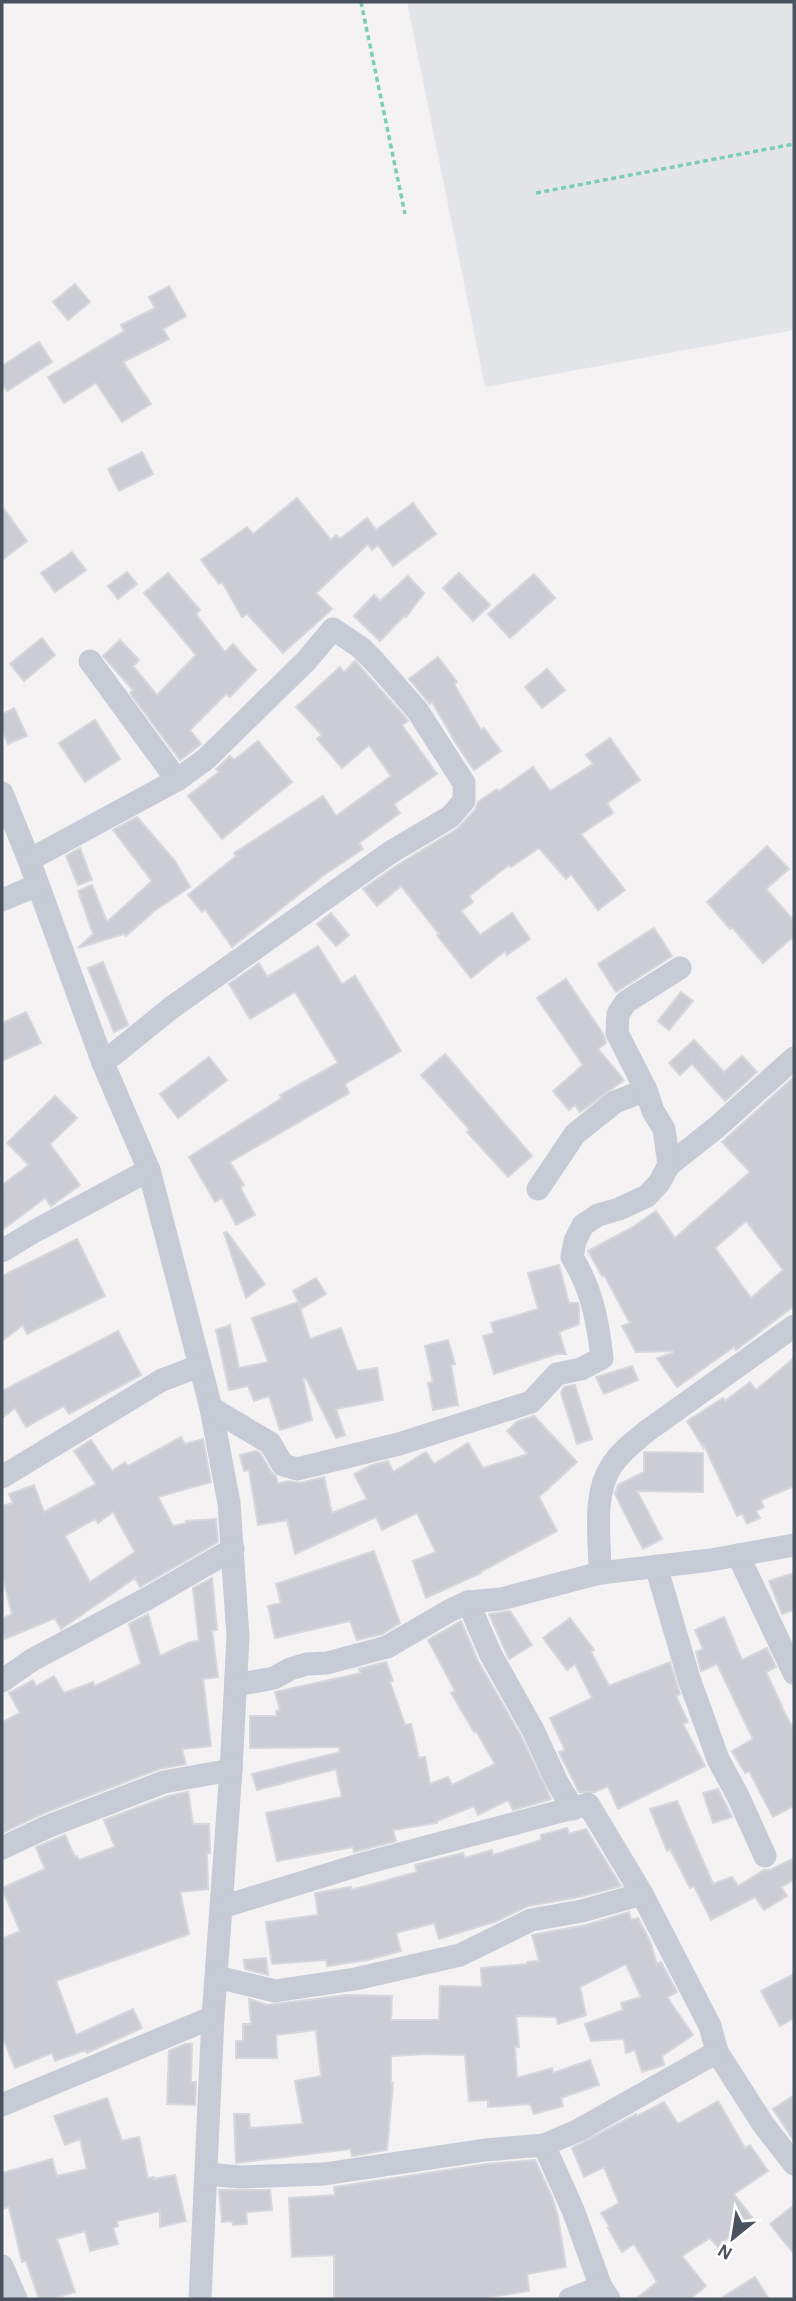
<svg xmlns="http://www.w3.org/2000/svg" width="796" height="2301" viewBox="0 0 796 2301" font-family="'Alegreya Sans',sans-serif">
  <rect width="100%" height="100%" fill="#f4f2f2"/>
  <!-- airport -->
  <path fill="#e4e5e9" d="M407,2h387v328l-309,57z"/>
  <!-- building -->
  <g fill="#cccdd4" stroke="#d6d7dd" stroke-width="2" fill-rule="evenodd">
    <path d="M75,284l15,18 -22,18 -15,-18z"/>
    <path d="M169,286l17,30 -23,13 6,10 -46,23 28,42 -29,18 -26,-39 -32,20 -16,-26 76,-46 -3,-6 34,-17 -6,-11z"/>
    <path d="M39,342l13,20 -45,29 -5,-8v-17z"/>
    <path d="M142,452l11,22 -34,17 -11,-22z"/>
    <path d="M297,498l34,42 5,-5 4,4 27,-21 9,12 37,-27 23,31 -43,32 -15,-21 -6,5 -4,-6 -52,49 16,16 -49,44 -36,-39 -5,3 -20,-35 -3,2 -18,-24 46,-33 6,7z"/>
    <path d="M2,506l25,35 -25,19z"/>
    <path d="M72,552l14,18 -31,22 -14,-19z"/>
    <path d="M127,572l10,12 -19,15 -10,-13z"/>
    <path d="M168,573l32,37 -4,4 29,38 8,-8 23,26 -26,27 -4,-3 -36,36 11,14 -21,16 -50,-67 3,-3 -30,-34 17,-16 19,20 -6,6 24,29 39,-40 -52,-62z"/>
    <path d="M459,573l31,32 -17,16 -30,-33z"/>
    <path d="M534,574l21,24 -45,40 -22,-24z"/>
    <path d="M408,576l16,17 -18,24 -2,-1 -24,25 -26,-25 20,-21 6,6z"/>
    <path d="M42,638l13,17 -31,26 -14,-17z"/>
    <path d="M438,657l19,25 -3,2 27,46 3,-2 17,23 -27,19 -17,-25 -25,-43 -2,2 -21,-25z"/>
    <path d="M355,661l51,57 2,3 -6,4 35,49 -43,30 6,9 -41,30 4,6 -39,26 -92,72 -27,-38 -3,3 -14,-17 48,-39 -2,-3 89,-57 13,20 55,-40 -22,-31 -27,23 -25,-29 5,-4 -26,-28 44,-40 4,5z"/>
    <path d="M547,669l18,21 -23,18 -17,-21z"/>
    <path d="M14,708l13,28 -19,8 -6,-15v-15z"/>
    <path d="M95,720l25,39 -35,23 -26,-39z"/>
    <path d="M610,738l30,42 -33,23 6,10 -32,21 44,56 -27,20 -27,-36 -5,5 -27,-31 -28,19 -2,-2 -40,31 4,6 -12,9 19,24 32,-22 18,26 -23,16 -2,-4 -34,27 -34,-43 2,-1 -38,-48 -24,20 -14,-17 36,-25 58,-35 18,-19 3,-8 19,-13 2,2 34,-24 17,24 43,-27 -7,-9z"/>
    <path d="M258,741l34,41 -70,57 -34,-43 31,-24 -3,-3 14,-13 4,4z"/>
    <path d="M137,817l38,44 15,26 -36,24 -28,25 -2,-2 -46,14 15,-14 -15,-43 14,-6 15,37 45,-41 -39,-51z"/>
    <path d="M767,846l22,23 -23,20 28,32v15l-31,27 -31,-36 -2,2 -23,-27z"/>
    <path d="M80,848l12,32 -14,5 -12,-29z"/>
    <path d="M331,913l18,22 -13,11 -19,-22z"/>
    <path d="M654,928l18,28 -56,36 -18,-28z"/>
    <path d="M318,946l24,38 13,-8 46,75 -56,33 4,9 -119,69 14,23 -4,2 15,28 -19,10 -14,-27 -7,4 -26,-45 93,-59 -2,-3 58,-32 -43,-71 -45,27 -21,-35 30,-21 8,14z"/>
    <path d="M103,962l25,63 -14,7 -26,-64z"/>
    <path d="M566,979l37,55 3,9 -8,6 26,31 -44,32 -5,-7 -6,5 -16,-19 30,-26 -46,-67z"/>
    <path d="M681,992l12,9 -24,29 -11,-9z"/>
    <path d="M26,1012l15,31 -39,18v-38z"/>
    <path d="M694,1040l30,32 18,-16 15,16 -32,29 -33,-37 -12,11 -11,-12z"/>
    <path d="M445,1054l87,102 -24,21 -41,-45 3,-2 -49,-55z"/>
    <path d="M209,1057l18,23 -49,38 -18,-24z"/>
    <path d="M794,1077v229l-58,44 -2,-3 -57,40 -20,-29 16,-5v-2l-37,1 -14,-26 8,-3 -26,-48 -2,1 -14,-25 45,-24 23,-16 19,27 75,-66 -28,-30zM746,1221l37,49 -32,28 -36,-50z"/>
    <path d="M55,1096l22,22 -27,26 30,41 -29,21 -6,-8 -43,32v-45l27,-20 -22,-22z"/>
    <path d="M227,1232l38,52 -19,14 -22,-65z"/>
    <path d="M77,1239l28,57 -78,38 -4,-9 -21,16v-65z"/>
    <path d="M559,1265l10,38h9l1,5v16l-20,8 7,22h-9l-63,20 -11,-38 11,-3 -3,-10 47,-14 -10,-36z"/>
    <path d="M316,1278l10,16 -24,14 -9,-17z"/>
    <path d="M298,1302l12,37 31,-11 16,43 20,-3 6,32 -47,9 9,26 -9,3 -30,-60 -3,1 9,41 -32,10 -11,-34 -15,5 -6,-15 -19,4 -13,-60 14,-5 9,43 29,-6 -16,-44z"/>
    <path d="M118,1331l23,44 -72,39 -5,-8 -38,21 -11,-19 -13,10v-27z"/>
    <path d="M448,1340l7,24 -4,1 7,40 -25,5 -5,-27 5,-1 -8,-36z"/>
    <path d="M794,1358v128l-33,14 3,7 -8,4 4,7 -13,6 -5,-11 -5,3 -34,-73v4l-16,-26 36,-23 2,3 25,-19 6,8z"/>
    <path d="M632,1366l6,14 -34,14 -8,-17z"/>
    <path d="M575,1385l17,54 -15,5 -16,-51 3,-6z"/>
    <path d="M534,1416l43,46 -38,35 18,34 -77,41 1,1 -55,25 -13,-37 23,-9 -19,-39 -35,17 -6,-13 -81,37 -8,-34 -29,5 -9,-55 -5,1 -4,-16 16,-4 4,2 11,19 5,4 2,8 10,-3 12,2 24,-6 8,36 35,-14 -13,-25 18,-9 16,-4 5,11 33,-20 8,12 34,-21 15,25 45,-14 -21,-23 11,-10z"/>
    <path d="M181,1437l4,7 18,-5 8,43 -53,15 15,29 14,-3 -1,-2 30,-2 2,23 -78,45 -5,-9 -74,51 -6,-11 -50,21 -3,-8v-12l10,-5 -10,-39v-69l11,-3 -4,-9 25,-9 10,27 52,-28 -22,-33 17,-11 21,31 13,-9 3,4zM113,1512l22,40 -45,30 -25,-46 30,-17 3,4z"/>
    <path d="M644,1452l59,1v39l-66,-1 25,48 -19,10 -28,-55 3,-9 26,-13z"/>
    <path d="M374,1551l26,72 -18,11 -25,6 -7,-19 -75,17 -7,-32 13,-3 -5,-19z"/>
    <path d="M794,1573v37l-12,4 -13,-33z"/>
    <path d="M212,1578l5,52h-5l6,47 -15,2 8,67 -29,3 4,15 -27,5 -115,44 -42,20v-111l18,-9 -11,-20 24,-13 3,6 18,-10 10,17 29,-11 2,4 46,-22 -12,-40 19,-10 12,42 30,-14 9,-1 -6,-53z"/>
    <path d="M510,1611l22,34 -23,14 -20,-45z"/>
    <path d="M724,1617l18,43 25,-12 9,19 -10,5 16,34h-1l13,24v76l-21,11 -24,-46 -4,2 -13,-22 21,-12 -36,-75 -16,7 -5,-19 7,-3 -8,-19z"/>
    <path d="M570,1618l24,32 -3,2 18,34 61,-24 10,32 -4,2 12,26 -5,2 22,42 -87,43 -10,-23 -13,6h-16l-20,-40 6,-2 -15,-32 42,-20 -17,-34 -8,6 -24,-32z"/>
    <path d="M461,1621l17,40 43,75 30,63 -38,11 -5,-10 -30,15 -4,-9 -37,15v2l-44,7 3,11 -42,11 -1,-5 -76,14 -11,-48 76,-16 -6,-28 -79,21 -5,-16 88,-22 -1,-5 -89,1v-32h27l-1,-5 4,-1 -5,-18 86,-19 -2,-4 27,-7 7,19 -3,1 15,43 6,-1 8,34 6,-1 5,27 18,-7 4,8 43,-21 -19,-33 -2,1 -23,-39 4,-2 -27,-51z"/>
    <path d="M718,1789l14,28 -19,6 -10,-30z"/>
    <path d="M188,1792l5,32h16l1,29h-3l1,36 -28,3 9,42 -133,47 20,54 57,-26 9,19 -55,25 -1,-3 -31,11 -3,-8 -37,15 -13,-32v-97l18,-8 -18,-43 43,-19 -9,-22 29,-12 10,22 2,-1 2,4 36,-13 -11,-27 64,-24z"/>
    <path d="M677,1801l36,83 19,-7 6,9 26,-16h6l24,-12v22l-13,7 6,9 -23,14 -9,-13 -44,23 -17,-34 -4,2 -20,-39 -3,2 -17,-42z"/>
    <path d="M567,1828l2,6 17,-5 35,57 -42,11 -51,9 -31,15 -58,18 -5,-16 -38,10 5,18 -33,9 -41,6 -1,-6 -54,4 -6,-42 52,-7 -3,-22 36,-6v3l66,-18 -2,-7 48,-12 2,5 27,-8 1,5 48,-15v-5z"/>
    <path d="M629,1912l2,8 7,-2 12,23 7,23 4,-2 16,30 -10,5 26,38 -31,21 2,9 -22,7 -7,-22 -9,3 -2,-14 -33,2 -6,-17 38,-14 -2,-7 20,-6 -15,-33 -46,23 6,28 -28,9 -2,-7 -40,-1 3,31h-4l2,31 35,-10 1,5 37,-13 9,25 -38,13 2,8 -29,8 -4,-10 -42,3v-7l-19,1 -4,-46 -38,-1 -36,2v27h2l-6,67 -35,6 -1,-7 -115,14 -2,-49h15l1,14 53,-4 -8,-43 26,-5 -5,-46 -40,5 1,23h-41v-17h7v-17h8l-2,-25 18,6 80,-10 45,1 -1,24h48l1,-34 42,1 -1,-19 46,-4v-2l12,-1 -7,-26 54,-10z"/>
    <path d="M266,1958l2,17 -23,-6 -1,-9z"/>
    <path d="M794,1974v44l-14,8 -19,-35z"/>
    <path d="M185,2044h7l-1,38h5l-1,23 -28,-1 2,-53z"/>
    <path d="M794,2095v46l-21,-32z"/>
    <path d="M107,2098l15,43 17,-4 9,41 6,-1v2l21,-4 11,46 -26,6v-16l-43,10 1,5 -5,2 5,16 -28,7 -5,-20 -28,8 18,53 -23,7h-13l-13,-38 -4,1 -13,-55 -7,2v-36l50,-14 5,17 30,-7 -7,-30 -15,6 -11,-29z"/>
    <path d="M718,2101l27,47 5,-3 18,26 -34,23 18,23 -34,30 -8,-9 -28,18 24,30 -16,13h-54l21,-17 -23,-38 -12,8 -14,-24 2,-1 -9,-14 18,-10 -15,-36 -20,10 -12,-29 64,-34 1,2 27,-14 14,22z"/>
    <path d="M535,2160l17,37 6,20 8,50 -39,7 2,17 -39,6v2h-156v-44l-42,2 -3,-59 46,-3 -1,-8 153,-23z"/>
    <path d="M219,2190h51l2,20 -26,2 1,12 -14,1 -1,-4 -10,1z"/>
    <path d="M794,2205v49l-24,-30z"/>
    <path d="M755,2277l14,22h-49z"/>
  </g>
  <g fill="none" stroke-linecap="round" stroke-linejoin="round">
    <!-- path -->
    <g stroke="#7bcdb5" stroke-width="3.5" stroke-dasharray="5 3.5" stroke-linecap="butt">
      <path d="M361,2l44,212"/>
      <path d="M536,193l258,-49"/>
    </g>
    <!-- minor -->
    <g stroke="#c6cbd6" stroke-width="23">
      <path d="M90,661l87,119"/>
      <path d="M2,793l27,67 74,203 46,107 62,238 18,95 9,134 -7,133 -18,247 -13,282"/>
      <path d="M29,860l148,-80 29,-21 100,-98 27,-32 27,18 15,15 42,48 47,73v18l-14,16 -59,35 -220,156 -68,55"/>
      <path d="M2,900l36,-15"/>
      <path d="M669,1165l48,-38 77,-69"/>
      <path d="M538,1189l37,-55 40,-32 31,-12"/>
      <path d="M2,1251l33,-20 114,-61"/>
      <path d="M211,1408l59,35 13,22 14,4 102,-25 132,-42 26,-28 24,-5 21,-11c-4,-36 -10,-69 -30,-101l3,-16 8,-16 15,-10 21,-6 28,-13 12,-13 10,-18 -5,-36 -11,-18 -7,-21 -29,-57 1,-19 8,-12 54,-34"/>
      <path d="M2,1477l160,-97 37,-14"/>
      <path d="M738,1555l56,118"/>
      <path d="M656,1566l33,113 29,80 20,37 27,60"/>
      <path d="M600,1573c0,-34 -8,-79 12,-108 9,-14 22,-23 35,-34l147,-105"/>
      <path d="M468,1602l23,53 42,75 24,52 16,27"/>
      <path d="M2,1681l30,-21 118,-63 83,-48"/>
      <path d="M236,1685l38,-7 16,-9 17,-5 20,-1 60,-16 62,-36 19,-9 33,-3 99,-26 111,-13 83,-15"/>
      <path d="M2,1848l47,-22 115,-44 67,-12"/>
      <path d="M222,1907l140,-43 226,-60 54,90 68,132 7,26 46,72 31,40"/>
      <path d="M217,1977l58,14 80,-12 105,-24 71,-35 51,-9 60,-17"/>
      <path d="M2,2105l211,-88"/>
      <path d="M544,2145l29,65 28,77 8,12"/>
      <path d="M206,2174l34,3 84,-3 161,-24 59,-5 33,-14 140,-79"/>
      <path d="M2,2266l14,33"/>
      <path d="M570,2299l31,-12"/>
    </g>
  </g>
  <!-- border -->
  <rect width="796" height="2301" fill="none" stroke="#4a515f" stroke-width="7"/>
  <!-- north arrow -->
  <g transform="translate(733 2238) rotate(210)" stroke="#ffffff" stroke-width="5" paint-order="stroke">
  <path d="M0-5L12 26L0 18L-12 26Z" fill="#4a515f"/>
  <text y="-10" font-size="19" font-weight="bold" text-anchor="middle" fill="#4a515f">N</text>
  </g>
</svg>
